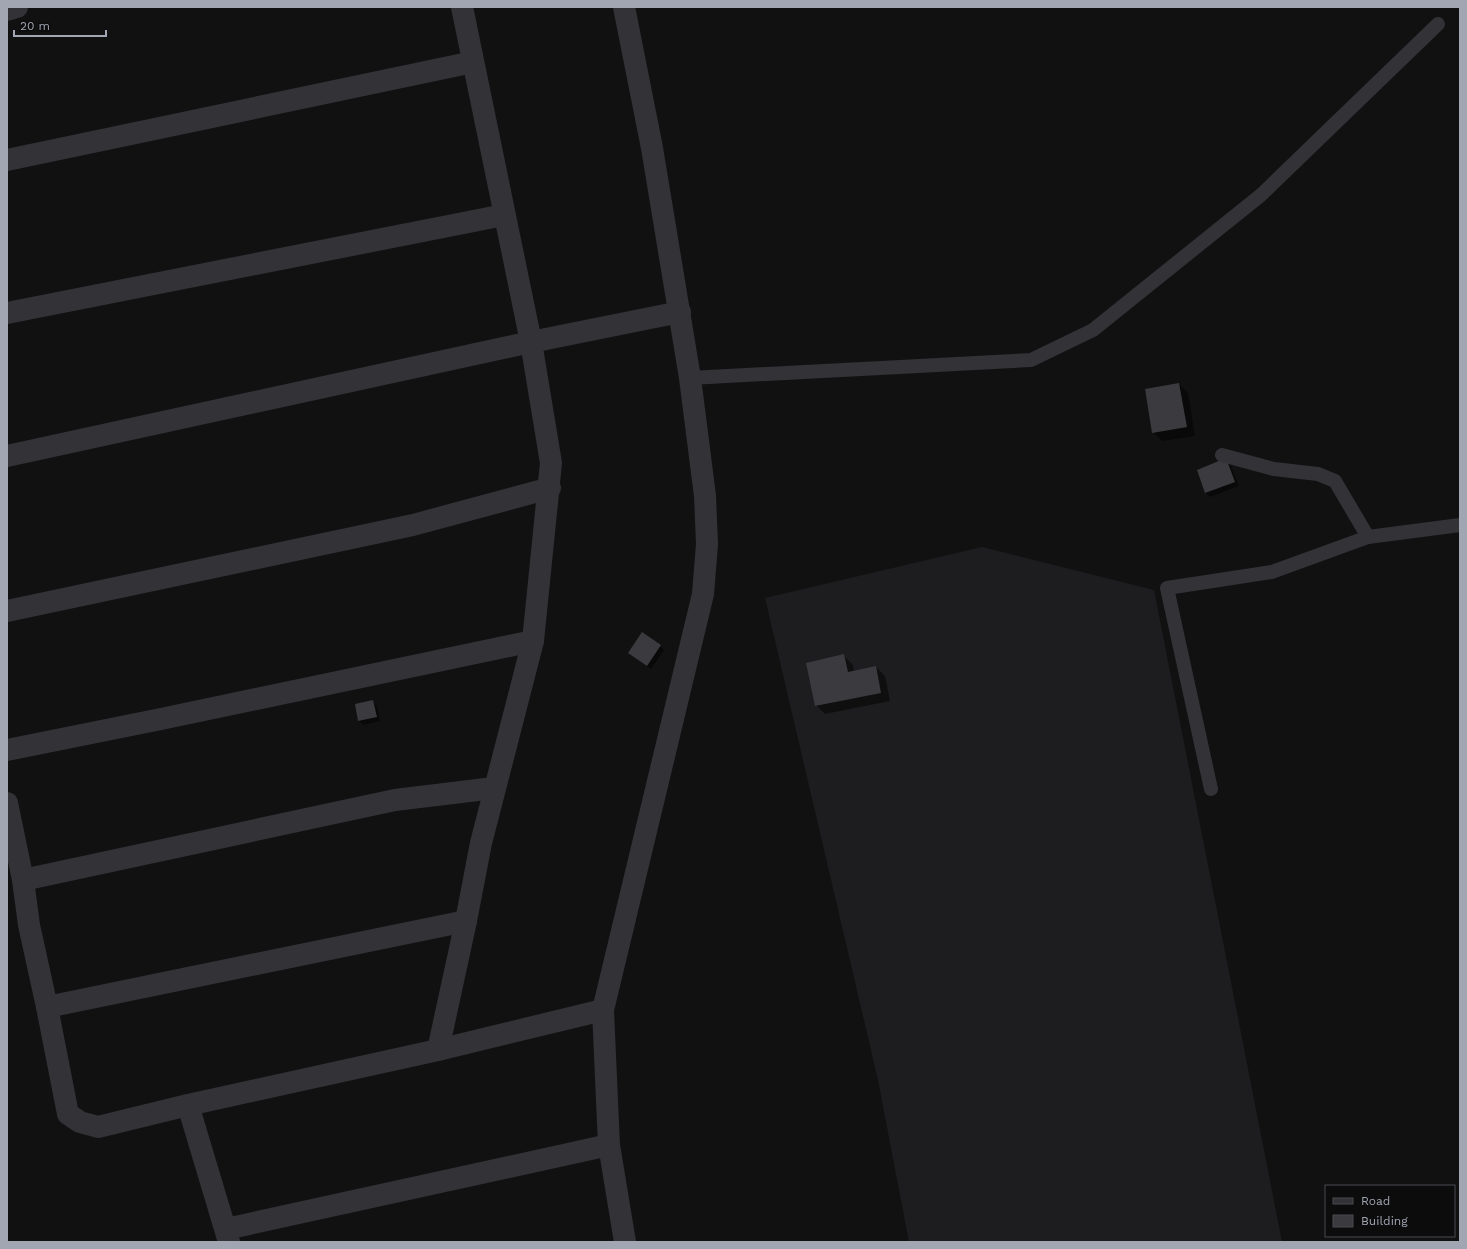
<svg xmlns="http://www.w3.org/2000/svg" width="1467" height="1249" viewBox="0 0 1467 1249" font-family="'Work Sans',sans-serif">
  <rect width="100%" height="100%" fill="#111112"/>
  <!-- built -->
  <path fill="#1d1d1f" d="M982,547l172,43 128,652h-373l-31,-162 -113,-482z"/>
  <!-- shadow -->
  <g fill="#0007">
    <path d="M1179,384l9,9 7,43 -33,5 -9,-9z"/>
    <path d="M1226,459l4,5 9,22 -29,11 -4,-4z"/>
    <path d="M660,646l4,4 -13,19 -21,-16z"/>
    <path d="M844,656l9,9 1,7 22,-5 9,9 5,25 -65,13 -9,-9z"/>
    <path d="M373,702l4,4 3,15 -16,4 -5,-4z"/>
  </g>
  <!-- building -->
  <g fill="#3b3b3f">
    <path d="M1179,383l8,44 -35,6 -7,-44z"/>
    <path d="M1226,458l9,24 -30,11 -8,-23z"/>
    <path d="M642,632l19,13 -14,21 -19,-13z"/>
    <path d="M844,654l4,18 28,-6 5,27 -66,13 -9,-43z"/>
    <path d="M373,700l4,17 -19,4 -3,-17z"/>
  </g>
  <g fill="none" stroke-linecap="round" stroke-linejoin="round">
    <!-- service -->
    <g stroke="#323237" stroke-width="14">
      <path d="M690,378l341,-18 62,-30 168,-135 177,-171"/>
      <path d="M1222,455l52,14 44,5 17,7 33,56"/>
      <path d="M1211,789l-44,-201 105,-16 96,-35 92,-12"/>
    </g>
    <!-- minor -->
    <g stroke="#323237" stroke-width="22">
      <path d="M624,7l28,141 38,230 15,118 2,48 -4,50 -100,416 6,135 16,97"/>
      <path d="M7,10l10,-3"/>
      <path d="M7,160l466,-98"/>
      <path d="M7,313l497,-98"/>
      <path d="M7,456l524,-114 149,-30"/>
      <path d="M7,611l406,-86 137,-37"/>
      <path d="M7,750l154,-31 372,-78"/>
      <path d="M7,803l16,77 6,45 18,82 21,107 12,8 18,5 90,-22 250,-55 165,-40"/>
      <path d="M23,880l372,-80 99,-12"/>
      <path d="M47,1007l419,-86"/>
      <path d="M438,1050l28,-129 15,-78 52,-202 18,-178 -20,-121 -69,-335"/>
      <path d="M188,1105l41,137"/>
      <path d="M226,1229l383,-84"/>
    </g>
  </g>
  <!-- border -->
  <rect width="1467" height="1249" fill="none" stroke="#a2a6b3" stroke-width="16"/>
  <!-- legend -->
  <rect x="1325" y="1185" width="130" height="52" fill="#0c0c0d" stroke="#484a4f"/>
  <rect x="1333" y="1198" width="20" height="6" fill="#323237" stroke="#484a4f"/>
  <text x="1361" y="1205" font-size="12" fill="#a2a6b3">Road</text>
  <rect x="1333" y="1215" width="20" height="12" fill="#3b3b3f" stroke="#484a4f"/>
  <text x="1361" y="1225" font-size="12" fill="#a2a6b3">Building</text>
  <!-- scale -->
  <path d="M14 30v6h92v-6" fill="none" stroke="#a2a6b3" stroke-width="2"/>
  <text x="20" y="30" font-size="12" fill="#a2a6b3" stroke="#0c0c0d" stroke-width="3" paint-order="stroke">20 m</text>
</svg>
